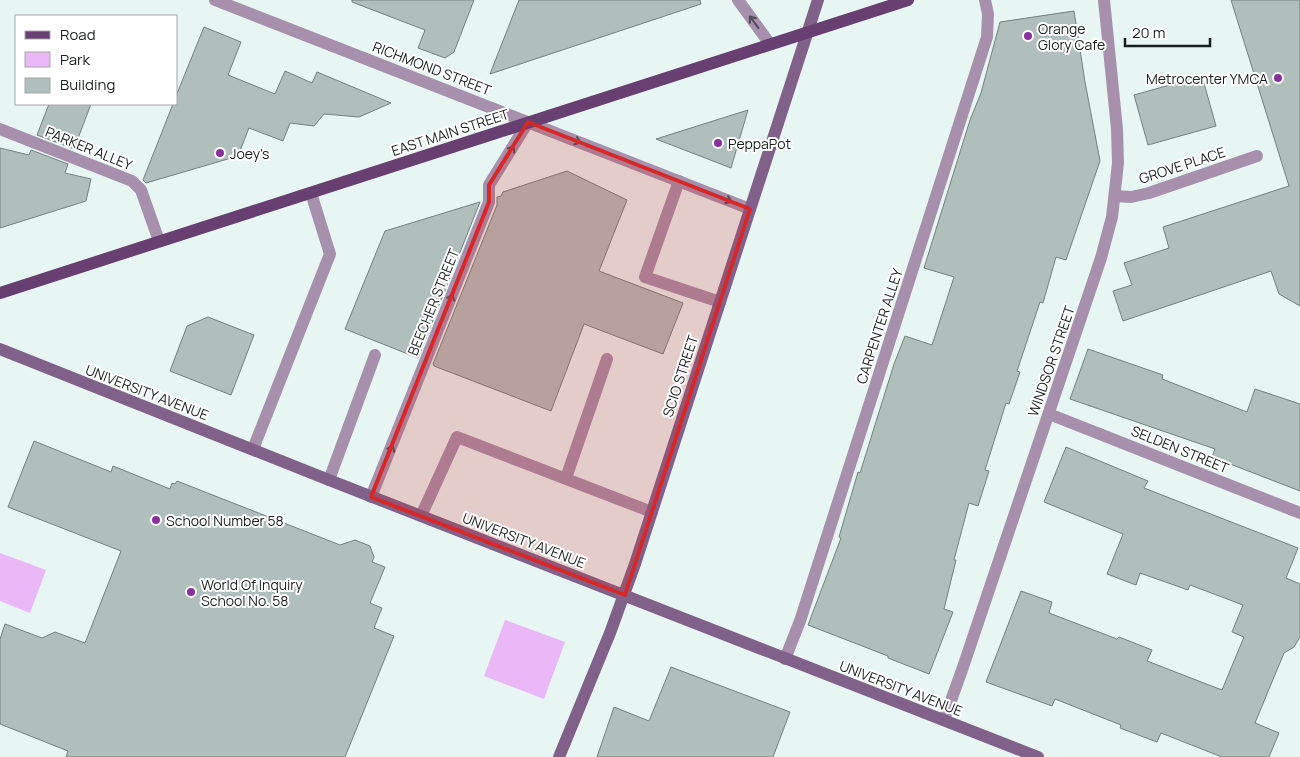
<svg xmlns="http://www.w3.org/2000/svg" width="1300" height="757" viewBox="0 0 1300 757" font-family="Manrope,sans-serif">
  <rect width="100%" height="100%" fill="#e7f6f3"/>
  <!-- green -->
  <g fill="#eab8f6">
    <path d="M0,553l46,17 -16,43 -30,-12z"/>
    <path d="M505,620l60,22 -21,57 -60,-23z"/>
  </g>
  <!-- building -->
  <g fill="#b0bfbc" stroke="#74817e">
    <path d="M352,0h122l-20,52 -9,6 -27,-10 7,-18 -73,-28z"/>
    <path d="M519,0h181l1,4 -211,70z"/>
    <path d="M1231,0h69v306l-21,-12 -8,-23 -148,50 -10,-30 19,-6 -8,-22 45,-15 -6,-21 126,-41z"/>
    <path d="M1074,11l11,71 15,79 -34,99 -10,-3 -13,46 -3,-1 -23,69 3,1 -11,32 -3,-1 -21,67 4,1 -11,35 -9,-3 -15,57h2l-12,49 9,3 -24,62 -41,-16v-2l-80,-31 33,-87 -2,-1 19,-65 2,1 34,-109 11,-28 27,9 22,-68 -30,-9 46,-148 11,-27 19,-71z"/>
    <path d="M204,27l37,15 -13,33 47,19 10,-23 27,12 5,-11 74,31 -32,14 -35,-3 -10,12 -24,-3 -7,18 -34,-13 -11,28 -92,27 -3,-3 30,-76h3v-8z"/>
    <path d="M1202,76l14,50 -68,19 -14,-50z"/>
    <path d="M49,104h42l-17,45 -37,-14z"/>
    <path d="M748,110l-17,58 -75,-29z"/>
    <path d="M0,148l29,7 2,-5 37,14 -3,9 26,6 -5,22 -86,27z"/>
    <path d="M567,171l60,29 -28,71 84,32 -20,51 -79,-30 -33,87 -117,-45 -1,-2 64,-159v-8l4,-1 2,-4z"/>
    <path d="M480,202l-62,156 -73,-29 40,-98z"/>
    <path d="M208,317l46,18 -23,60 -61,-24 17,-45z"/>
    <path d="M1088,349l75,26 -1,4 85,33 8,-23 45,15v87l-88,-34 3,-8 -145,-50z"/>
    <path d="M34,441l77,31 2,-6 57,23 2,-6 3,1 2,-3 163,64 15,-5 15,6 4,11 -2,5 13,5 -15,36 12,5 -8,20 20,8 -49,121h-279l2,-6 -68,-27v-85l5,-15 37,14 13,-6 30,11 36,-92 -113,-44z"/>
    <path d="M1066,447l82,34 -4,7 154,60 -12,30 14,6v53l-6,10 -10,6 -29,70 24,10 -10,24h-47l-61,-24 -4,9 -37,-14 1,-3 -66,-26 -3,7 -66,-24 35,-91 31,11 -3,11 68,26 2,-2 33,13 -5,11 75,29 22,-53 -12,-5 11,-27 -53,-20 -2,5 -48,-17 -4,12 -29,-11 16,-40 -79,-32z"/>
    <path d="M671,667l119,45 -17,45h-176l17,-50 35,14z"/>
  </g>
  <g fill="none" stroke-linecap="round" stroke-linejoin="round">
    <!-- lane -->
    <g stroke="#a690ac" stroke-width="12">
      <path d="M738,0l32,44"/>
      <path d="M0,129l132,52 9,9 18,51"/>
      <path d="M679,181l-34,96 75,25"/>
      <path d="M253,449l77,-195 -19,-61"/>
      <path d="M566,478l41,-119"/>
      <path d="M329,480l46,-125"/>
      <path d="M421,516l36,-79 195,75"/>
      <path d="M785,659l15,-38 187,-584 1,-23 -3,-14"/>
    </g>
    <!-- street -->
    <g stroke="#a690ac" stroke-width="12">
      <path d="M215,0l535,209"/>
      <path d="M1115,196l16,1 18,-4 108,-37"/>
      <path d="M1049,414l251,99"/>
      <path d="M371,497l118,-295v-17l39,-63"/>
      <path d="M944,720l18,-50 139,-412 11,-41 6,-54 -1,-34 -13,-129"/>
    </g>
    <!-- secondary -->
    <g stroke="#816189" stroke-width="12">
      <path d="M0,349l329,131 709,277"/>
      <path d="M559,757l51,-124 25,-69 183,-564"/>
    </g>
    <!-- primary -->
    <path stroke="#673f70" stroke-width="12" d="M0,293l908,-293"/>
  </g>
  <!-- one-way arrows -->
  <defs><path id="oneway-shaft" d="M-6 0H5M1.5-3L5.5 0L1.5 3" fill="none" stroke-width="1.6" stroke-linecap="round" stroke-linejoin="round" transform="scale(1.25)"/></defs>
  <g stroke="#524c57">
    <use href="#oneway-shaft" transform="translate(754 22) rotate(-126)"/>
    <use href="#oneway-shaft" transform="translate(574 140) rotate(21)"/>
    <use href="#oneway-shaft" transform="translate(510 152) rotate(-58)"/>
    <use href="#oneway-shaft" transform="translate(725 199) rotate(22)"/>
    <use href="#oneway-shaft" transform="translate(450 301) rotate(-68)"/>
    <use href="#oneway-shaft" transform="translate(390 452) rotate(-68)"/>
  </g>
  <!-- marked area -->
  <path fill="#d62828" fill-opacity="0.2" stroke="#d62828" stroke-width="4" stroke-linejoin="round" d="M528,122l222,87 -125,386 -254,-98 118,-295v-17z"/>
  <!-- markers -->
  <g fill="#89309c" stroke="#fff" stroke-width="2">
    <circle cx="1028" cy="36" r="5"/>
    <circle cx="1278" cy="78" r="5"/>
    <circle cx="718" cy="143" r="5"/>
    <circle cx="220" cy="153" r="5"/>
    <circle cx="156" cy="520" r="5"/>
    <circle cx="191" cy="592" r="5"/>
  </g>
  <g text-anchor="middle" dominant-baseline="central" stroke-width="4" stroke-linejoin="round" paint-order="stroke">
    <!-- poi labels -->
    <g font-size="14" fill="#1a1f1e" stroke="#fff" text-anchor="start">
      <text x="1038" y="28">Orange<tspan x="1038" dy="16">Glory Cafe</tspan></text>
      <text x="1268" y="78" text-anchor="end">Metrocenter YMCA</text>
      <text x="728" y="143">PeppaPot</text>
      <text x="230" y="153">Joey's</text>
      <text x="166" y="520">School Number 58</text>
      <text x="201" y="584">World Of Inquiry<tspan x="201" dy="16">School No. 58</tspan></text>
    </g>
    <!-- street labels -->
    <g font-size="14" fill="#1a1f1e" stroke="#fff">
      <text transform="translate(432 68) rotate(21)">RICHMOND STREET</text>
      <text transform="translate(450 132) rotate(-18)">EAST MAIN STREET</text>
      <text transform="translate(89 148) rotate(22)">PARKER ALLEY</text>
      <text transform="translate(1182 165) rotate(-18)">GROVE PLACE</text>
      <text transform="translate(433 302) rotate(-68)">BEECHER STREET</text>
      <text transform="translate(879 326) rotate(-72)">CARPENTER ALLEY</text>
      <text transform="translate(1051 361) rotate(-71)">WINDSOR STREET</text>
      <text transform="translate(680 376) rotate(-72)">SCIO STREET</text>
      <text transform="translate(147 392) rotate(21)">UNIVERSITY AVENUE</text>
      <text transform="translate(1180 449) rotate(22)">SELDEN STREET</text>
      <text transform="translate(524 540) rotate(21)">UNIVERSITY AVENUE</text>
      <text transform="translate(901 688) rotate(21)">UNIVERSITY AVENUE</text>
    </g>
  </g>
  <!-- legend -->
  <rect x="15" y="15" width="162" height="90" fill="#ffffff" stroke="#a3a5a5"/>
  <rect x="25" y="31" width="25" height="8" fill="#673f70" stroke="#a3a5a5"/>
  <text x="60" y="40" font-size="15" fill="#1a1f1e">Road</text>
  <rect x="25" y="52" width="25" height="15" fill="#eab8f6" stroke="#a3a5a5"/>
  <text x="60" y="65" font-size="15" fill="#1a1f1e">Park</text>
  <rect x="25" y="78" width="25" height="15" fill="#b0bfbc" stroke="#a3a5a5"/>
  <text x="60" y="90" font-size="15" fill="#1a1f1e">Building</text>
  <!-- scale -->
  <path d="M1125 38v8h85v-8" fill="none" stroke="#1a1f1e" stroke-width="2.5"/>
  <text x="1132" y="38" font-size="15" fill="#1a1f1e" stroke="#ffffff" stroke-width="4" paint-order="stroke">20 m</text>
</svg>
